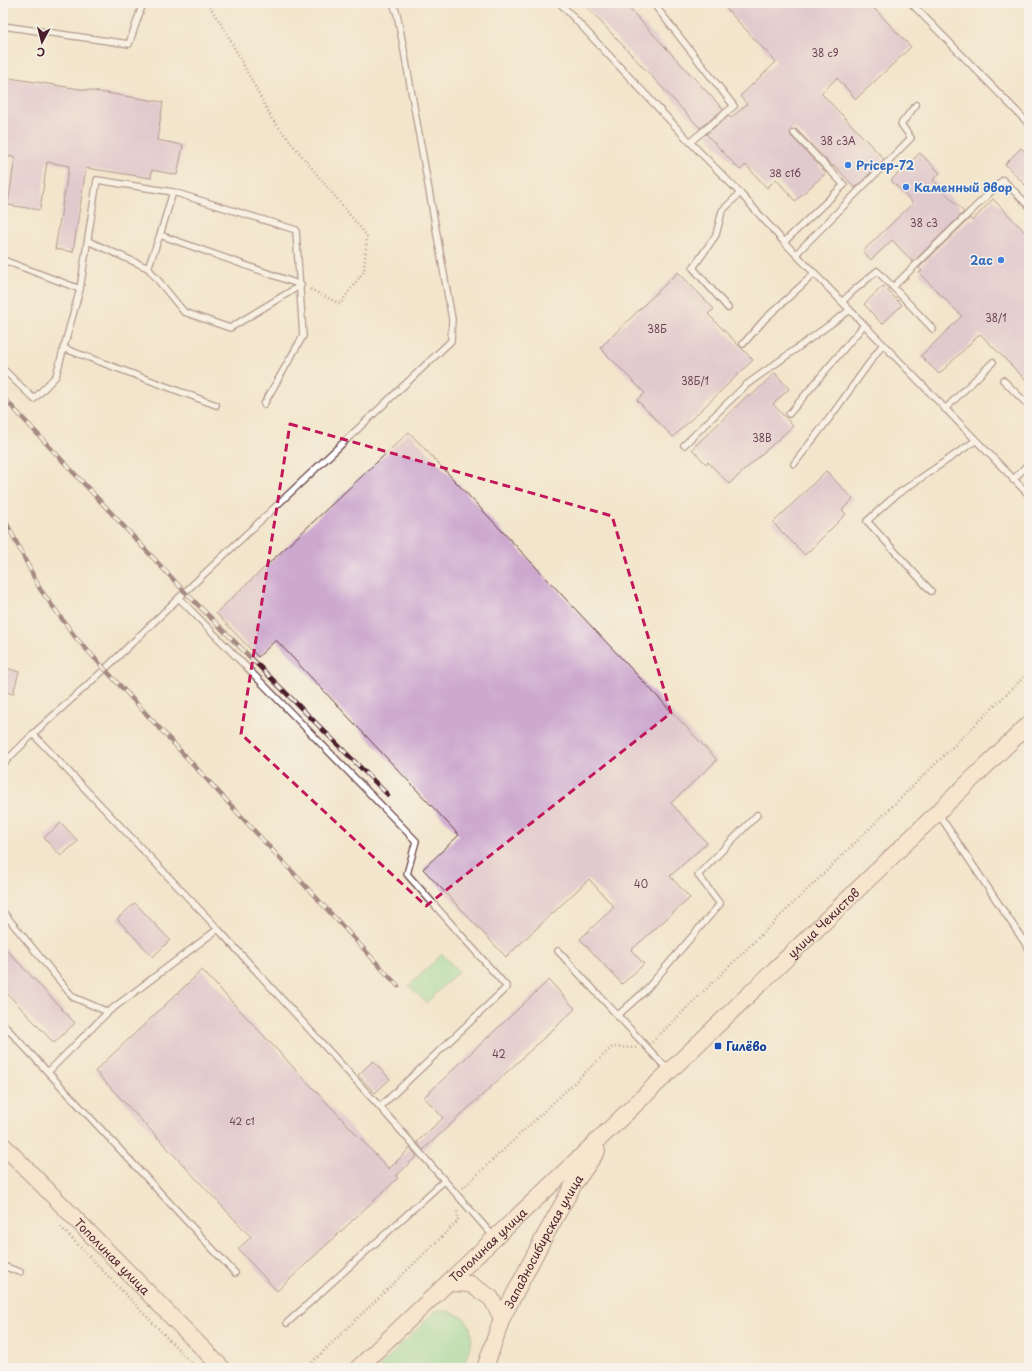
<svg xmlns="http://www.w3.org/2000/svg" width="1032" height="1371" viewBox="0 0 1032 1371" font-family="'Playpen Sans',sans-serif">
  <rect width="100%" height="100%" fill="#f7f3e8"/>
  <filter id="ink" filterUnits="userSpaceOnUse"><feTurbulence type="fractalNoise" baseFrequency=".025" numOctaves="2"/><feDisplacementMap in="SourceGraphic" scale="8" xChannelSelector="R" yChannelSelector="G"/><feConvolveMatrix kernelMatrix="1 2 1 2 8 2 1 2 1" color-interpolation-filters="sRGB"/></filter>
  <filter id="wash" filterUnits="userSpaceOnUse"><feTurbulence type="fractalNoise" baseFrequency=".012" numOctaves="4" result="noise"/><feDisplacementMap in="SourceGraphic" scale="16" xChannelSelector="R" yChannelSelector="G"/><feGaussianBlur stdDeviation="0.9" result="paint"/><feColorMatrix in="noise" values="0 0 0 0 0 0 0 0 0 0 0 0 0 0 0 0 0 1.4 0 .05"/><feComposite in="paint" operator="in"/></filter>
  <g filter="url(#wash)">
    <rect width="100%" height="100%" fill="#f2e5cc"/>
    <!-- green -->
    <g fill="#8ad999" stroke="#6a7c62">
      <path d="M442,954l17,17 -33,32 -17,-17z"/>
      <path d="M435,1311h13l15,6 7,10 2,13 -9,28h-85z"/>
    </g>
    <g id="blocks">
      <!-- building -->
      <g fill="#cda9cf">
        <path d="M583,3h41l99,106 -23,19z"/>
        <path d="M721,3h148l42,44 -55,52 -19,-21 -16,15 63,66 -29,29 -21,-23 -1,2 -37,-38 -5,1v6l35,37 -31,28 -19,-22 -9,9 -21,-23 -6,5 -34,-36 23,-18 2,2 16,-14 -7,-8 36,-34z"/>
        <path d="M3,77l160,25 -6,38 26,5 -6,30 -25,-5 -1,8 -65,-10 -13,84 -18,-3 14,-83 -22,-4 -7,48 -32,-5 7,-48 -12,-1z"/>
        <path d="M1021,148l8,8v33l-24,-25z"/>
        <path d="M920,153l20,20 -7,7 31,32 -51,50 -21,-22 -21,20 -8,-9 50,-48 -22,-23z"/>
        <path d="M993,199l36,37v147l-49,-49 -41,40 -18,-18 41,-40 -43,-43 3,-2 -3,-3 51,-50 2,3z"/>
        <path d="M678,272l36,37 -6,5 45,46 -80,77 -36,-37 8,-7 -45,-45z"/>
        <path d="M883,286l19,19 -20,19 -18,-20z"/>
        <path d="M775,373l14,16 -16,15 20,22 -64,58 -21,-22 -2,2 -14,-15 56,-54 2,2z"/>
        <path d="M409,432l308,328 -46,43 36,40 -37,33 20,22 -59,52 13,14 -22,20 -42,-45 34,-32 -25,-28 -83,78 -83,-88 36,-34 -183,-195 -18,17 -42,-44z"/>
        <path d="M826,471l27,28 -11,11 4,4 -41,41 -32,-32z"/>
        <path d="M3,667l16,5 -6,22 -10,-3z"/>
        <path d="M61,823l17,18 -17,15 -17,-18z"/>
        <path d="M135,903l35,37 -17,17 -36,-38z"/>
        <path d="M3,946l72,77 -21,20 -51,-54z"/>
        <path d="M202,970l187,199 21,-21 7,8 -21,20 2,2 -121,113 -39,-42 13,-12 -156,-166z"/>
        <path d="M549,980l26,29 -152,141 -6,-8 26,-24 -19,-21z"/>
        <path d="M373,1061l17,18 -15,14 -17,-18z"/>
      </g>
    </g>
  </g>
  <g filter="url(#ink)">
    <use href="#blocks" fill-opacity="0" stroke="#633d43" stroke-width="1"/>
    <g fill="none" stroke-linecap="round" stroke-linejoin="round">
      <!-- lane casing -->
      <g stroke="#633d43" stroke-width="8">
        <g id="lane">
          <path d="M560,3l130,139 50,51 44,49 245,253"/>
          <path d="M653,3l81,103 -44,36"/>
          <path d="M911,3l118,121"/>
          <path d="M3,26l126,18 14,-41"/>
          <path d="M160,235l141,50"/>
          <path d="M88,241l60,27 36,44 46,16 71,-43"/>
          <path d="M784,242l60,-57 -50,-52"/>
          <path d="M796,254l115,-116 -10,-14 15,-19"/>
          <path d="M3,260l77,29 -24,87 -22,23 -31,-30"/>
          <path d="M148,268l12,-33 13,-43"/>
          <path d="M80,289l17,-109 76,12 123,38 7,106 -39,68"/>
          <path d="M842,302l10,-10 25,-21 16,16"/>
          <path d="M728,308l-35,-40 23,-33 6,-24 18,-18"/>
          <path d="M933,329l-40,-42 110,-107 26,26"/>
          <path d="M743,344l22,-25 50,-46"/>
          <path d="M63,348l153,57"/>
          <path d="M1003,380l26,26"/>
          <path d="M945,409l48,-47"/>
          <path d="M789,414l75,-89"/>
          <path d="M684,445l62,-60 104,-75"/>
          <path d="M794,464l37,-48 52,-72"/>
          <path d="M1013,480l16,-17"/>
          <path d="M931,591l-64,-70 29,-26 79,-54"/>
          <path d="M179,598l237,243 -9,33 100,113 -127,120 114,130"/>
          <path d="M33,734l185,195 -110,83 -60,60"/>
          <path d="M3,764l30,-30 72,-65 80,-77 266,-251 1,-22 -49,-274 -6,-31 -4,-11"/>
          <path d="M938,813l91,136"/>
          <path d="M3,912l70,85 35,15"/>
          <path d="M218,929l162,178"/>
          <path d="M558,951l110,119"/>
          <path d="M617,1016l28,-25 75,-87 -22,-29 59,-60"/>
          <path d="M3,1024l232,249"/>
          <path d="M3,1266l17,6"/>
          <path d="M287,1323l157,-142"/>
        </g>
      </g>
      <!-- secondary casing -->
      <g stroke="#633d43" stroke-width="18">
        <g id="secondary">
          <path id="s1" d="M3,1145l219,223"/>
          <path d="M449,1283l21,1 21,14 11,20"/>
          <path id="s2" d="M358,1368l259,-246 412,-398"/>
          <path id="s3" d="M485,1368l17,-50 40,-77 32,-57 23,-33"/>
        </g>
      </g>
      <!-- path -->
      <g stroke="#633d43" stroke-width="2.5" stroke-dasharray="1 3" stroke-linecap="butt">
        <path d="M207,3l17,25 48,91 95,117 -3,35 -24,33 -32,-16"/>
        <path d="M652,1042l377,-370"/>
        <path d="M463,1188l149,-141 24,1"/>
        <path d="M61,1227l135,141"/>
        <path d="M306,1368l152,-147 -1,-13"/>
      </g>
      <!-- lane -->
      <use href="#lane" stroke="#fff" stroke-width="5.5"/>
      <!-- secondary -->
      <use href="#secondary" stroke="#fde4d1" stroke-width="16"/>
      <!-- rail casing -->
      <g stroke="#4a1f2b" stroke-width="4.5">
        <g id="rail">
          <path d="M3,397l182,195 203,203"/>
          <path d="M3,514l3,8 34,67 36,49 322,348"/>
        </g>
      </g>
      <!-- rail -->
      <use href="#rail" stroke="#f7f3e8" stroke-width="3" stroke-dasharray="9" stroke-linecap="butt"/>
    </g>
  </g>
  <!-- marked area -->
  <path d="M0 0H1032V1371H0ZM290,424l322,92 59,197 -245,193 -185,-172z" fill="#f2e5cc" fill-opacity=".55" fill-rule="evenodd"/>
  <path fill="none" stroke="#c2185b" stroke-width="3" stroke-dasharray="8 5" stroke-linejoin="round" d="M290,424l322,92 59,197 -245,193 -185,-172z"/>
  <!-- markers -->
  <g fill="#3f7fe0" stroke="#f7f3e8" stroke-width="1.5">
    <circle cx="848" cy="165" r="4"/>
    <circle cx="906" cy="187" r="4"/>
    <circle cx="1001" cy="260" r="4"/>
  </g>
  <rect fill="#1a4fb4" stroke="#f7f3e8" stroke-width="1.5" x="714" y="1042" width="8" height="8" rx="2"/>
  <g text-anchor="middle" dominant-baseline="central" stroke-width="3" stroke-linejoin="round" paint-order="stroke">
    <!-- number labels -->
    <g font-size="10" fill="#6b4254">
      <text x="825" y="52">38 с9</text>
      <text x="838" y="140">38 с3А</text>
      <text x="785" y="172">38 c16</text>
      <text x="924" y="222">38 с3</text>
      <text x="996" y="317">38/1</text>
      <text x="657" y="328">38Б</text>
      <text x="695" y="380">38Б/1</text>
      <text x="762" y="437">38В</text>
      <text x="641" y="883">40</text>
      <text x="499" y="1053">42</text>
      <text x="242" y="1120">42 c1</text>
    </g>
    <!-- shop labels -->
    <g font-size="12" font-weight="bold" fill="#366cbe" stroke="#f7f3e8" text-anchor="start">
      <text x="856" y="165">Pricep-72</text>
      <text x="914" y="187">Каменный двор</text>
      <text x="993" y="260" text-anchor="end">2ас</text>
    </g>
    <!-- street labels -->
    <g font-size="12" fill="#4a1f2b" stroke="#f7f3e8">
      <text stroke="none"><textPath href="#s2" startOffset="644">улица Чекистов</textPath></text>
      <text stroke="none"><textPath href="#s3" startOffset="140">Западносибирская улица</textPath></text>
      <text stroke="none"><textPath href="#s2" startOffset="179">Тополиная улица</textPath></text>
      <text stroke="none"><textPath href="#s1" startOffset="156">Тополиная улица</textPath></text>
    </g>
    <!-- transit labels -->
    <g font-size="12" font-weight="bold" fill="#164399" stroke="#f7f3e8" text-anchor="start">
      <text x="726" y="1046">Гилёво</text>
    </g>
  </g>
  <!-- margin -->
  <rect width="1032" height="1371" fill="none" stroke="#f7f3e8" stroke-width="16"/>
  <!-- north arrow -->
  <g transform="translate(42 42) rotate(187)" stroke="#f7f3e8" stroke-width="3" paint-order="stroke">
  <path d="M0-3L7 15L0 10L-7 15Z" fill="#4a1f2b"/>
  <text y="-6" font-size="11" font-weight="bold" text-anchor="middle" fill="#4a1f2b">С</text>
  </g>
</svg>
